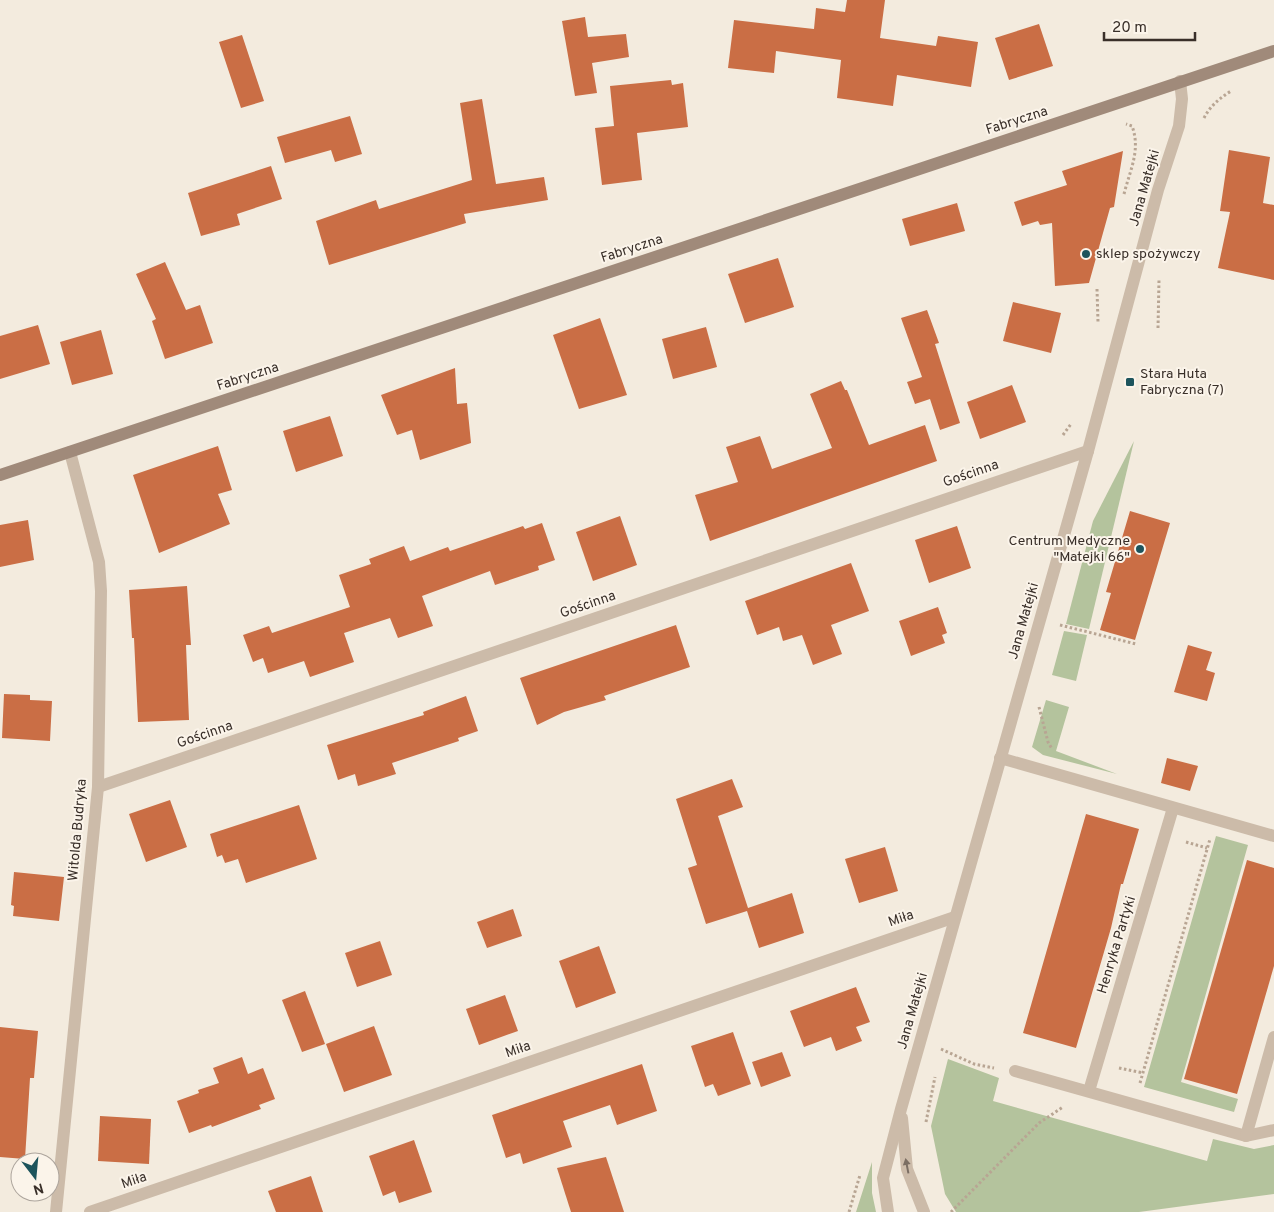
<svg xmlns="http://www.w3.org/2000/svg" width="1274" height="1212" viewBox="0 0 1274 1212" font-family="Overpass,sans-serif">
  <rect width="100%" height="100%" fill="#f3ebde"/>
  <!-- green -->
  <g fill="#b4c39d">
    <path d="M1134,441l-45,188 -23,-5 27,-103z"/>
    <path d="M1064,631l23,4 -11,46 -24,-6z"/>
    <path d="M1046,700l23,7 -13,44 61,23 -74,-19 -11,-8z"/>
    <path d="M1216,836l32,9 -67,237 57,17 -4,13 -90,-25z"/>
    <path d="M948,1059l51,19 -6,23 214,60 6,-22 41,10 20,-4v49l-135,18h-183l-11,-18 -14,-68z"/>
    <path d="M872,1162v31l4,19h-20z"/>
  </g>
  <!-- building -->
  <g fill="#ca6e45">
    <path d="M847,0h38l-5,38 56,8 2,-10 40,6 -7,45 -74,-12 -4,31 -56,-8 4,-38 -65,-9 -2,22 -46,-5 6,-48 80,9 2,-21 29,4z"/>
    <path d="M585,17l3,20 38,-3 3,23 -37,6 5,30 -22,3 -13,-75z"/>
    <path d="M1039,24l14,42 -44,14 -14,-42z"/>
    <path d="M242,35l22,66 -23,7 -22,-66z"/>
    <path d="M671,80l1,5 11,-2 5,44 -51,6 5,47 -40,5 -7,-57 19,-2 -4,-40z"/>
    <path d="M482,99l14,85 48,-7 4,23 -84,14 2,9 -137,42 -13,-44 60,-21 3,9 93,-29 -12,-77z"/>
    <path d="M350,116l12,38 -27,8 -4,-12 -46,13 -8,-26z"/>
    <path d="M1229,150l41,7 -7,46 11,2v75l-56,-12 12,-56 -10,-1z"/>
    <path d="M1123,151l-9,56 -4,1 -21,75 -34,3 -3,-63 -12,2 -2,-4 -16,5 -8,-24 53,-17 -5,-14z"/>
    <path d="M271,166l11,33 -45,15 3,11 -39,11 -13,-43z"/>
    <path d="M957,203l8,28 -55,15 -8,-27z"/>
    <path d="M778,258l16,49 -49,16 -17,-49z"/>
    <path d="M165,262l21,48 14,-5 13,38 -48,16 -13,-38 4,-2 -20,-45z"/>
    <path d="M1013,302l48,11 -10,40 -48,-12z"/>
    <path d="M927,310l12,33 -4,1 25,79 -20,7 -10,-31 -15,5 -8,-22 15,-5 -21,-59z"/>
    <path d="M600,318l27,77 -48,14 -26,-74z"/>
    <path d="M38,325l12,39 -50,15v-43z"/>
    <path d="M706,327l11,40 -44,12 -11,-40z"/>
    <path d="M101,330l12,44 -41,11 -12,-43z"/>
    <path d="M455,368l2,36 10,-1 4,40 -51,17 -8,-30 -15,5 -16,-40z"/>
    <path d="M841,381l4,9h2l22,55 56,-20 12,36 -227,80 -15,-46 43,-13 -12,-35 34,-11 12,33 60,-21 -22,-54z"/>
    <path d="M1012,385l14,37 -46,17 -13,-37z"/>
    <path d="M330,416l13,40 -47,16 -13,-41z"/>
    <path d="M218,446l14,44 -14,4 12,30 -71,29 -26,-78z"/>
    <path d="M1130,511l40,12 -35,117 -35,-10 11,-37 -5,-1z"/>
    <path d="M620,516l17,49 -44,16 -17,-49z"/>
    <path d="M28,520l6,40 -34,7v-42z"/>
    <path d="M542,523l13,37 -17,6 1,4 -44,15 -5,-14 -68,25 11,30 -35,12 -8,-20 -46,15 10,29 -44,15 -6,-16 -36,12 -5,-15 -10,4 -10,-27 26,-9 3,7 78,-26 -11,-32 32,-11 -2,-5 35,-13 6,15 38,-14 2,4 73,-25 2,3z"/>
    <path d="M957,526l14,42 -42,15 -14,-43z"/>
    <path d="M851,563l18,48 -38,14 11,29 -29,11 -11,-30 -19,6 -4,-14 -22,8 -12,-34z"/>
    <path d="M187,586l4,59h-5l3,75 -51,2 -4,-84h-2l-3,-48z"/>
    <path d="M938,607l9,26 -5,2 3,8 -34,13 -12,-35z"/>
    <path d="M676,625l14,42 -86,29 2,4 -42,12 -27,13 -17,-47z"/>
    <path d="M1188,645l24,7 -6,18 9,3 -8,28 -33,-9z"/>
    <path d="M4,694l26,1v5l22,1 -2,40 -48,-3z"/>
    <path d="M466,696l12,35 -20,7 1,3 -67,22 4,11 -38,12 -3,-12 -17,6 -11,-35 97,-30 -1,-3z"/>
    <path d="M1167,758l31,8 -8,25 -29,-8z"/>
    <path d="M732,779l11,28 -25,9 30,92 44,-15 12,40 -45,15 -12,-37 -41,13 -18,-56 9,-3 -21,-66z"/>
    <path d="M170,800l17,47 -41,15 -17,-48z"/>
    <path d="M299,805l18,54 -71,24 -8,-24 -13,4 -3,-8 -5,2 -7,-23z"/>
    <path d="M1086,814l53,15 -16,55h-2l-10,44 -35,120 -53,-15z"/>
    <path d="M885,847l13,44 -39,12 -14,-44z"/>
    <path d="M1247,860l27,8v98l-37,128 -53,-15z"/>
    <path d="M14,872l50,5 -5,44 -46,-5 1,-10 -3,-1z"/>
    <path d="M513,909l9,27 -35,12 -10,-26z"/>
    <path d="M380,941l12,34 -35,12 -12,-34z"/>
    <path d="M599,946l17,47 -40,15 -17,-47z"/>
    <path d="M856,987l14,35 -14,5 6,14 -26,10 -5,-14 -27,10 -14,-36z"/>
    <path d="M305,991l20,53 -23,8 -20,-52z"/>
    <path d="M505,995l13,36 -39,14 -13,-36z"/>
    <path d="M374,1026l18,49 -48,17 -18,-48z"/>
    <path d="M0,1027l38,4 -4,47h-4l-5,81 -25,-2z"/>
    <path d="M733,1032l18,52 -33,12 -5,-12 -8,3 -14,-41z"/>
    <path d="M782,1052l9,24 -30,11 -9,-25z"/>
    <path d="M242,1057l6,17 15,-6 12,31 -16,6 2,4 -49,18 -1,-2 -22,8 -12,-32 22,-8 -1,-3 21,-7 -6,-15z"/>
    <path d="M642,1064l15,47 -40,14 -7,-20 -47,16 9,26 -49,17 -3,-11 -14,5 -14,-43z"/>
    <path d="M100,1116l51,3 -2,45 -51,-3z"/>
    <path d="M414,1140l18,52 -33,11 -4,-12 -12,5 -14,-40z"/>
    <path d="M606,1157l18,55h-53l-14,-44z"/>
    <path d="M311,1176l12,36h-47l-8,-21z"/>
  </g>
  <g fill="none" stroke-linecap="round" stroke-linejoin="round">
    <!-- path -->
    <g stroke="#b8a593" stroke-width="3" stroke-dasharray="2.5 2.5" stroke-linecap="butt">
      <path d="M1204,118c6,-12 16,-20 27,-27"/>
      <path d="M1124,194c6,-24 17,-44 8,-68l-6,-2"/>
      <path d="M1097,289l1,33"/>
      <path d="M1158,328l1,-48"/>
      <path d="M1063,435l8,-11"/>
      <path d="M1060,625l76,19"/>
      <path d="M1039,707l9,35 4,7"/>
      <path d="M1186,842l21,6"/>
      <path d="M941,1049l33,15 20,4"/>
      <path d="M1119,1068l24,5"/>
      <path d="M1140,1083l70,-244"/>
      <path d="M926,1122l9,-45"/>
      <path d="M849,1212l11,-37"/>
      <path d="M951,1212l88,-89 24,-16"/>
    </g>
    <!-- lane -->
    <g stroke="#ccbba9" stroke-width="12">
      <path d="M1000,758l274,78"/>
      <path d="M1015,1071l231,65 28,-6"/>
      <path d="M1089,1091l84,-283"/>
      <path d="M1246,1136l28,-99"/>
    </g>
    <!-- street -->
    <g stroke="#ccbba9" stroke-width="12">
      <path d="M98,787l990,-336"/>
      <path d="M902,1118l5,51 17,43"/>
      <path d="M56,1212l42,-425 3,-196 -2,-29 -29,-110"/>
      <path d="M90,1212l865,-295"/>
      <path d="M888,1212l-5,-34 18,-69 187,-658 70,-261 21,-64 3,-27 -2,-18"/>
    </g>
    <!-- secondary -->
    <path stroke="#a08a7a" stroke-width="12" d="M0,475l1274,-424"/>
  </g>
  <!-- one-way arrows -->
  <defs><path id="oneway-solid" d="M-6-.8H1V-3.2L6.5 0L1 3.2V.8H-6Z" transform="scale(1.25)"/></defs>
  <use fill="#7b6e63" href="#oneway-solid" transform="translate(907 1166) rotate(-101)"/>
  <!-- markers -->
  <g fill="#1d545c" stroke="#fbf4ea" stroke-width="2">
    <circle cx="1086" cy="254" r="5"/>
    <rect x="1125" y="377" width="10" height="10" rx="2.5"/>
    <circle cx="1140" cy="549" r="5"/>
  </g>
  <g text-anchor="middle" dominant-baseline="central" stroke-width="4" stroke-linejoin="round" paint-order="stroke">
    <!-- street labels -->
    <g font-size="14" fill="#392f29" stroke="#fbf4ea">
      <text transform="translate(1017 121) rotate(-18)">Fabryczna</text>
      <text transform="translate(1145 188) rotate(-74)">Jana Matejki</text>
      <text transform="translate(632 249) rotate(-18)">Fabryczna</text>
      <text transform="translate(248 377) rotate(-18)">Fabryczna</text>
      <text transform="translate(971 474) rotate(-19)">Gościnna</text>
      <text transform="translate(588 605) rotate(-19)">Gościnna</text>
      <text transform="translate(1024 621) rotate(-74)">Jana Matejki</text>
      <text transform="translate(205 735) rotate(-19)">Gościnna</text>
      <text transform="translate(78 830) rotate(-85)">Witolda Budryka</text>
      <text transform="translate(901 919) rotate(-19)">Miła</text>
      <text transform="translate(1117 945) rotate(-73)">Henryka Partyki</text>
      <text transform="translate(913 1011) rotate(-74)">Jana Matejki</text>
      <text transform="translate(518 1050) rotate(-19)">Miła</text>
      <text transform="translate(134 1181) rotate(-19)">Miła</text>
    </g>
    <!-- poi labels -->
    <g font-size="14" fill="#392f29" stroke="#fbf4ea" text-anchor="start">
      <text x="1096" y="254">sklep spożywczy</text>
      <text x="1140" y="374">Stara Huta<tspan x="1140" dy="16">Fabryczna (7)</tspan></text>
      <text x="1130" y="541" text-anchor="end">Centrum Medyczne<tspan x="1130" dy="16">"Matejki 66"</tspan></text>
    </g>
  </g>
  <!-- north arrow -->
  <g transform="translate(35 1177) rotate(164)"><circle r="24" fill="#fbf4ea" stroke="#ada59d"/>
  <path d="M0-4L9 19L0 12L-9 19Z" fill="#1d545c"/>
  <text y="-8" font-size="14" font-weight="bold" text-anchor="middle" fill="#392f29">N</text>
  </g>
  <!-- scale -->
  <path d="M1104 32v8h91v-8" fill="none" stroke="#392f29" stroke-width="2.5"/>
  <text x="1112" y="32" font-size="15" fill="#392f29" stroke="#fbf4ea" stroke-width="4" paint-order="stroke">20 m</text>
</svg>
